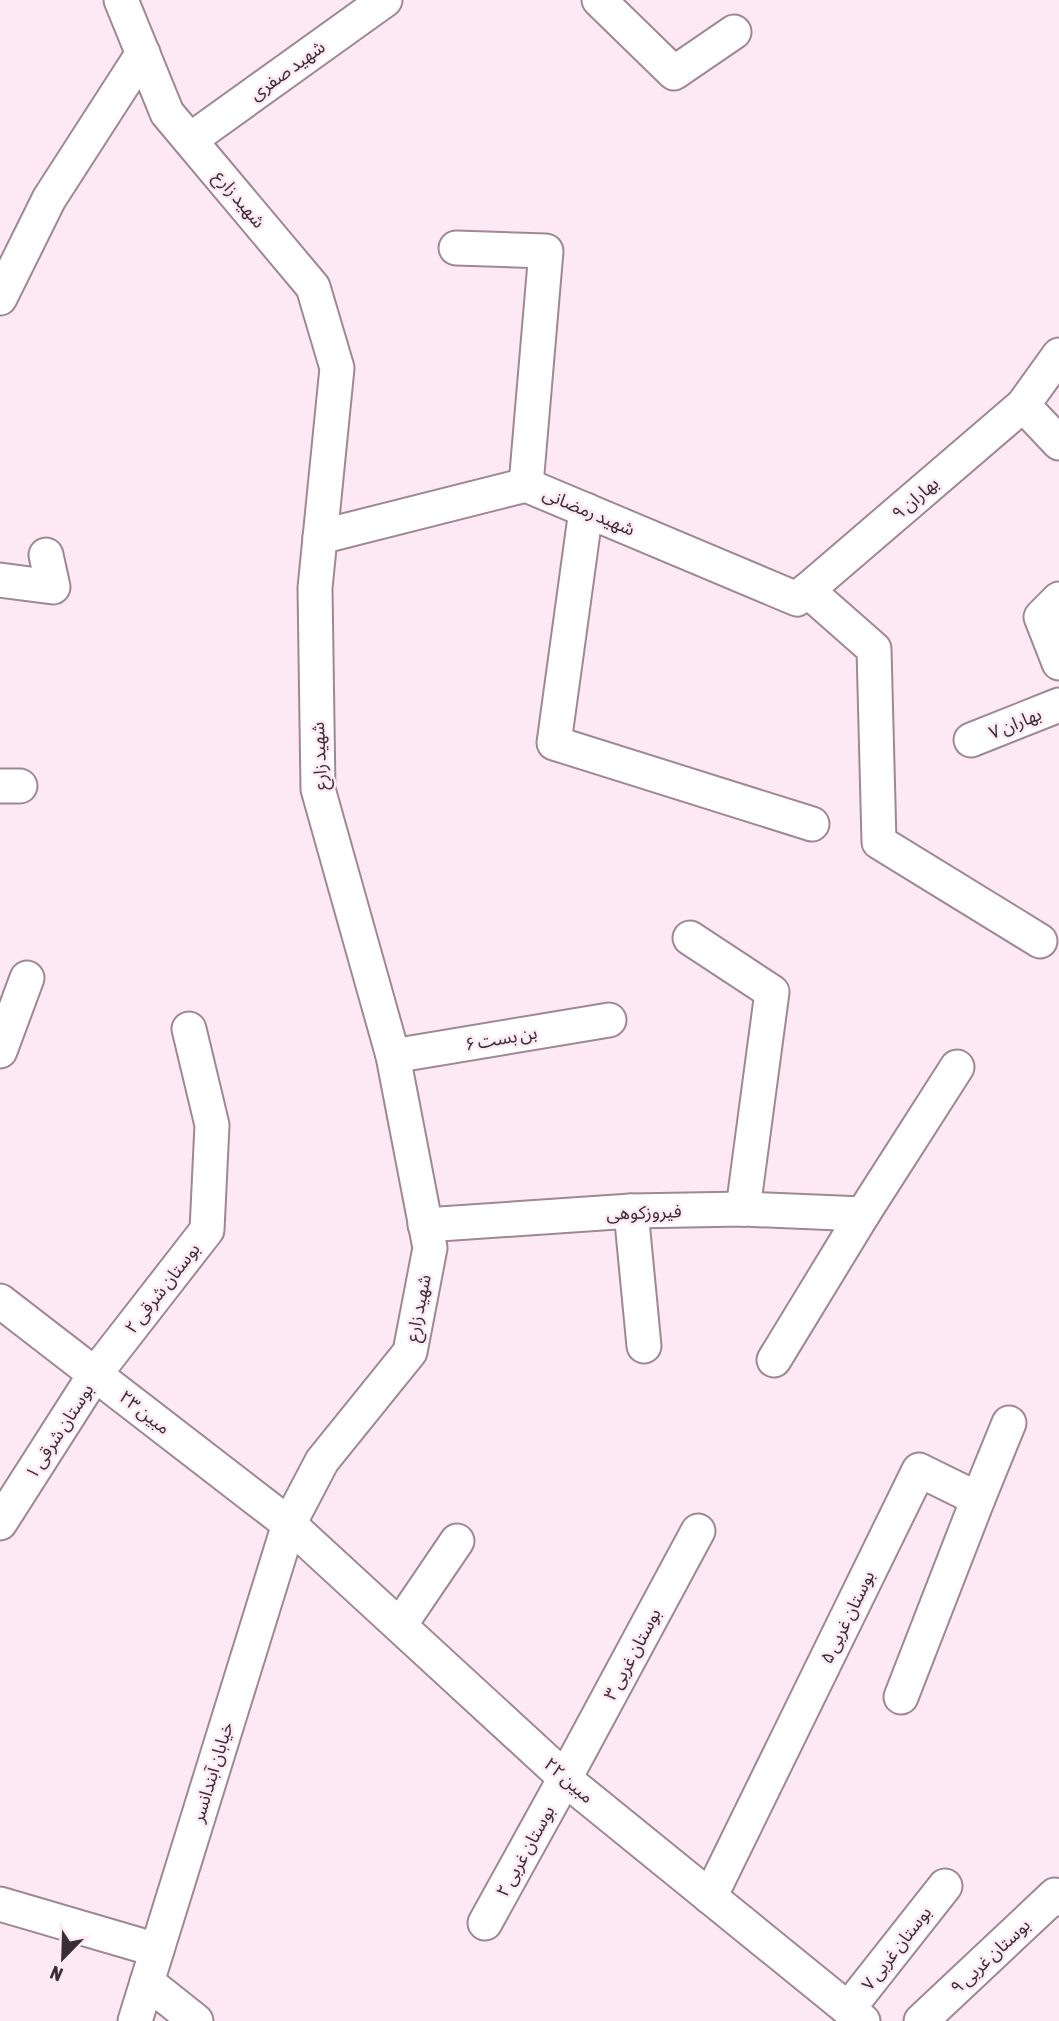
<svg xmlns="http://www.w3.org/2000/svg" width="1059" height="2021" viewBox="0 0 1059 2021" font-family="'Asap Condensed','Noto Sans Arabic',sans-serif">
  <rect width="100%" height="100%" fill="#fde9f4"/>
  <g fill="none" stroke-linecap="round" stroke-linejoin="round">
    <!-- minor casing -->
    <g stroke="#9f8895" stroke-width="37">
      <g id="minor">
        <path d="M121,0l46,113 146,174 24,81 -22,220 3,201 75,267 37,192 -20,104 -88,109 -33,63 -154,497"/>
        <path d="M599,0l75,73 60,-41"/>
        <path d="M190,140l195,-140"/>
        <path d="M456,248l90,3 -20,234"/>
        <path d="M0,298l49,-99 94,-146"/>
        <path d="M1023,405l36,38"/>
        <path d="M586,510l-32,233 258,81"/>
        <path d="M320,537l206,-52 271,114 226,-194 36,-50"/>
        <path d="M0,580l53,7 -7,-32"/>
        <path d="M807,590l67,59 5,193 161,99"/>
        <path d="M1059,599l-18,18 18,46"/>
        <path d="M971,740l88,-35"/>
        <path d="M0,786h20"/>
        <path d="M690,938l82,54 -29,217"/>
        <path d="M0,1051l27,-73"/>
        <path d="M393,1056l216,-36"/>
        <path d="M631,1211l13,135"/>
        <path d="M425,1225l206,-14 112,-2 120,5"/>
        <path d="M0,1301l289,223 287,264 287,233"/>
        <path d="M774,1360l89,-146 94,-147"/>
        <path d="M0,1523l95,-149 112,-144 5,-105 -23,-96"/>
        <path d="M400,1625l57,-84"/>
        <path d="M901,1697l77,-198"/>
        <path d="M710,1897l209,-427 59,29 31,-76"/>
        <path d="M0,1904l157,46"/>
        <path d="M485,1923l80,-145 133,-247"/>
        <path d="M147,1982l49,39"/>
        <path d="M848,2009l97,-123"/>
        <path d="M921,2021l134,-126 4,4"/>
      </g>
    </g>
    <!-- minor -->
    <use href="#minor" stroke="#fff" stroke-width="33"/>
  </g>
  <g text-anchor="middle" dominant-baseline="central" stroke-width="5" stroke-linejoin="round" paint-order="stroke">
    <!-- street labels -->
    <g font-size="18" fill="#382e34" stroke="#fde9f4">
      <text transform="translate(287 70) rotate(-36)">شهید صفری</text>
      <text transform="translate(240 199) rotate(50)">شهید زارع</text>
      <text transform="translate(915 498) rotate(-41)">بهاران ۹</text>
      <text transform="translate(589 511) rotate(23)">شهید رمضانی</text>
      <text transform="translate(1015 723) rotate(-22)">بهاران ۷</text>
      <text transform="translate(319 756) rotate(-93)">شهید زارع</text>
      <text transform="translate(501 1038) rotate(-10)">بن بست ۶</text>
      <text transform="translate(644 1212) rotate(-2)">فیروزکوهی</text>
      <text transform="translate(162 1288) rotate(-52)">بوستان شرقی ۲</text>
      <text transform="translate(418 1308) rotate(-79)">شهید زارع</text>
      <text transform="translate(145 1412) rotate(38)">مبین ۲۳</text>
      <text transform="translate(59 1431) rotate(-57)">بوستان شرقی ۱</text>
      <text transform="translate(847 1617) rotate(-64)">بوستان غربی ۵</text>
      <text transform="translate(632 1654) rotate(-62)">بوستان غربی ۳</text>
      <text transform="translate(212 1772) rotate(-73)">خیابان آبندانسر</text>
      <text transform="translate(569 1780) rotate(41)">مبین ۲۲</text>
      <text transform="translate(525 1851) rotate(-61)">بوستان غربی ۲</text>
      <text transform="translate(896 1948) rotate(-52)">بوستان غربی ۷</text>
      <text transform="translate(990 1956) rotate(-43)">بوستان غربی ۹</text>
    </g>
  </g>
  <!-- north arrow -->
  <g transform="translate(63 1958) rotate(203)" stroke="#fde9f4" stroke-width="5" paint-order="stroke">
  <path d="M0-5L12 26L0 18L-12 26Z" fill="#382e34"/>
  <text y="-10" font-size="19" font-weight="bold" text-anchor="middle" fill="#382e34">N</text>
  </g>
</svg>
